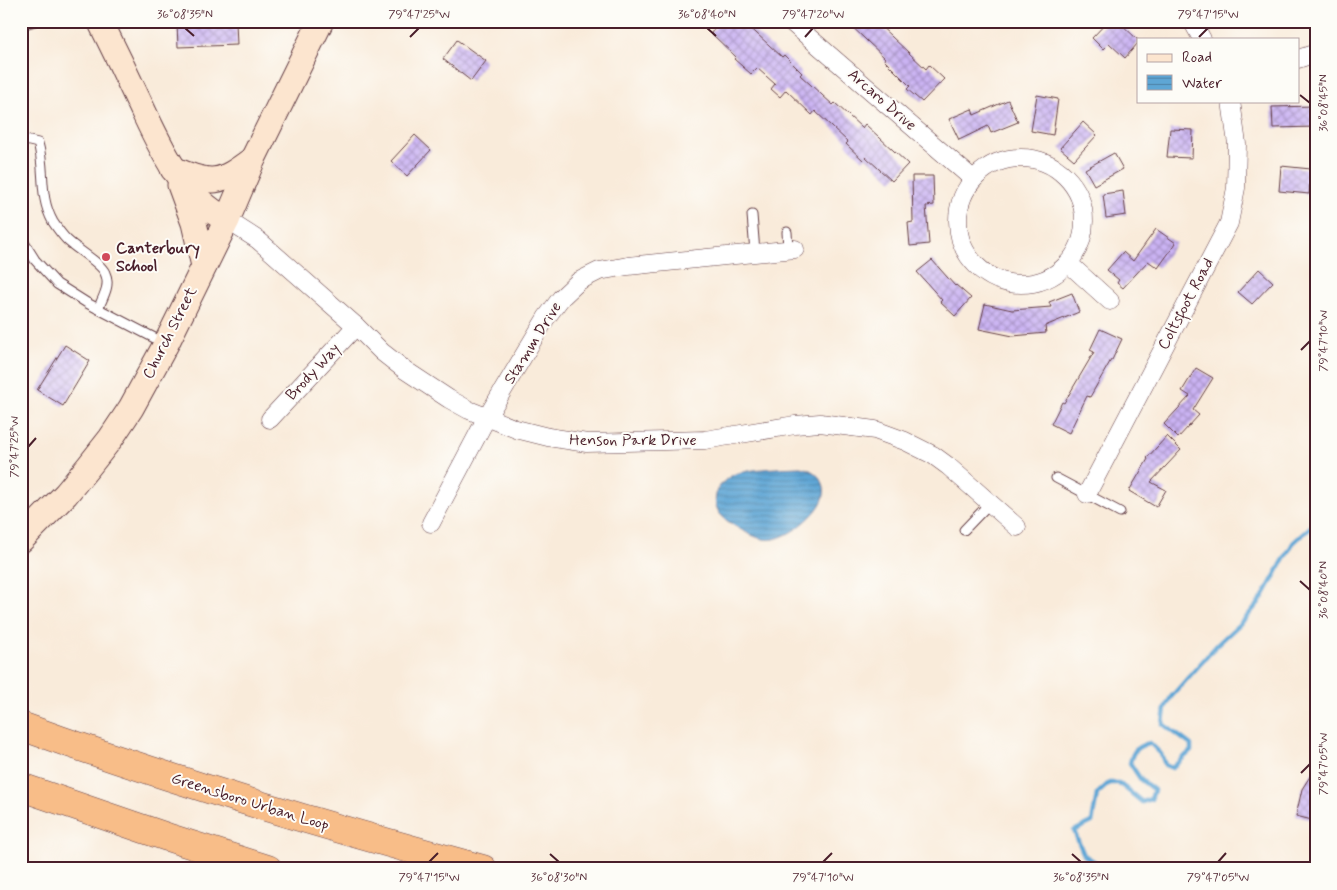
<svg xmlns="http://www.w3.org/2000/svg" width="1337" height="890" viewBox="0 0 1337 890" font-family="Mynerve,sans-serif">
  <defs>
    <pattern id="water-rules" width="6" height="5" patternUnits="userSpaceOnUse" patternTransform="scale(1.25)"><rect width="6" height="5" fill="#5ea6d5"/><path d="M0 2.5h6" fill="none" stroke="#5087ad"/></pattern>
    <pattern id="building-cross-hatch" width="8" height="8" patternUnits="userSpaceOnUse" patternTransform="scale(1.25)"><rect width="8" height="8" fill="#cab3f3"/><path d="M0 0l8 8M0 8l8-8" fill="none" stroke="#a691c5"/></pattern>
  </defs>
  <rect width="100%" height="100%" fill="#fdfcf7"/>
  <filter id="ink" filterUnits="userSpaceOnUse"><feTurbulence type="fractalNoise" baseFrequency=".02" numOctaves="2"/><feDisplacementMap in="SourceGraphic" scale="10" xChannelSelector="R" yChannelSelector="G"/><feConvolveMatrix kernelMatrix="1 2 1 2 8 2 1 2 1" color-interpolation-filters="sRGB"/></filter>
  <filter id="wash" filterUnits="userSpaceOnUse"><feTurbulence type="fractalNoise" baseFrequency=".0096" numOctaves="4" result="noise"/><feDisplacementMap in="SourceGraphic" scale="20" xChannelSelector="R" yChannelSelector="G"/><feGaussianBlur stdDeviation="1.12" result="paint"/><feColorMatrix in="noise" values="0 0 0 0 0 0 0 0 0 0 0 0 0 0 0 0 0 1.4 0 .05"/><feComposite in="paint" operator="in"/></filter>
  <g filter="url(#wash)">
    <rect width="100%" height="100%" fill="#f9ebda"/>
    <!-- water -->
    <path fill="url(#water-rules)" stroke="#546280" d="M800,467c15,2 29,15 23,32 -6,17 -40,45 -60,40 -11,-2 -36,-16 -43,-25 -11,-16 -1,-33 15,-40 18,-6 45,-6 65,-7z"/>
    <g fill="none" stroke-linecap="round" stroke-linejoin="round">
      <!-- stream -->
      <path stroke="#5ea6d5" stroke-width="4.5" d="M1098,869v-5l-14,-9 -10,-24 18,-9 5,-28 12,-11h10l23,19 9,-3 3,-9 -13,-10 -11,-17c3,-13 7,-17 20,-20l11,11 4,11 7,3 19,-17v-6l-28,-21 2,-16 6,-11 46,-52 28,-26 16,-19 32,-57 23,-21"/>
    </g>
    <g id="blocks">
      <!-- building -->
      <g fill="url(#building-cross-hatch)">
        <path d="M721,21h22l39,36 2,-2 18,18 -2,2 33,30 2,-2 27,25 3,-4 43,40 -16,17 -26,-24 -3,3 -17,-16 2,-2 -33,-31 -3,4 -26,-25 -6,7 -9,-8 4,-5 -18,-16 -6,6 -17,-15 2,-2 -25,-24z"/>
        <path d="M846,21h29l51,48 3,-4 15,14 -22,23 -15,-13 3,-3 -26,-26 1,-2z"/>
        <path d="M1108,21h10l20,19v3l-13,15 -16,-15 -6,6 -11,-11z"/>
        <path d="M236,22l1,23 -59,2 -1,-23z"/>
        <path d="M457,40l29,21 -15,20 -28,-22z"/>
        <path d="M1037,95l21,4 -5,36 -22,-4z"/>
        <path d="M1008,100l10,22 -27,11 -3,-7 -29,14 -10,-21 23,-10 2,6z"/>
        <path d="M1316,106v21l-43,1 -1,-21z"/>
        <path d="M1083,122l14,13 -23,25 -14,-12z"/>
        <path d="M1170,129l23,1 -1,28 -25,-1z"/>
        <path d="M415,135l16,15 -24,26 -16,-15z"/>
        <path d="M1114,153l9,16 -29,16 -9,-16z"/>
        <path d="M1281,166l30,3 -2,25 -30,-3z"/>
        <path d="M912,176h21l1,29 -8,1 3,38 -19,2 -2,-23 5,-1z"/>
        <path d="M1123,191l3,24 -20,3 -3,-24z"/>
        <path d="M1156,229l20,14 -18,25 -10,-7 -25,27 -6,-5 2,-3 -12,-10 16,-18 10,9z"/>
        <path d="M932,260l23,26 1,-1 15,13 -16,18 -15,-14 2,-2 -25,-28z"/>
        <path d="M1259,269l14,13 -21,22 -14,-12z"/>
        <path d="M1072,293l7,19 -34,14 1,7 -33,3 -34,-7 6,-25 27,6 39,-3 -2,-5z"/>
        <path d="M1100,329l22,10 -10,21h-1l-21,37 -3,-1 -18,37 -18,-9 11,-22 2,1 30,-51 -4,-2z"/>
        <path d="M65,345l25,16 -27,45 -26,-16z"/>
        <path d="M1196,368l17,10 -20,32 6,5 -21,23 -14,-14 26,-28 -8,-5z"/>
        <path d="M1167,436l14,14 -30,32 15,8 -10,17 -27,-16 19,-32 -1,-1z"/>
        <path d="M1316,767v54l-20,-5 6,-27z"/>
      </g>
    </g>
  </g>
  <g filter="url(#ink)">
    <use href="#blocks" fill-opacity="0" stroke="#643e45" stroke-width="1"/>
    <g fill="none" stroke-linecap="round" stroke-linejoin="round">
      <!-- lane casing -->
      <g stroke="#643e45" stroke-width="11">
        <g id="lane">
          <path d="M21,25l14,-4"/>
          <path d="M21,139l17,4c8,26 0,52 15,79 4,6 9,13 14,18 9,9 34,23 38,33 6,12 -2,24 -7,36"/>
          <path d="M752,215l3,37"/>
          <path d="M787,232l1,17"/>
          <path d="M21,238l14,22 22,24 30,19 79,41"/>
          <path d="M1056,478l64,34"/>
          <path d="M964,530l26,-27"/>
        </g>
      </g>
      <!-- street casing -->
      <g stroke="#643e45" stroke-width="19">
        <g id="street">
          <path d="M790,21l183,158"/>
          <path d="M1192,21l10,18"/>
          <path d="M1298,59l18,-6"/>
          <circle cx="1021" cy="221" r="63"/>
          <path d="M227,220l31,20 98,86 26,26 23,18 44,29 20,11 47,19 32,8 39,6 118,-3 90,-15 25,-2 55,7 30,11 28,14 15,11 69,61"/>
          <path d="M1068,263l42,38"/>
          <path d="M270,419l86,-93"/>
          <path d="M1087,494l142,-271 7,-35 1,-44 -6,-43"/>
          <path d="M431,523l56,-106 59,-99 15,-20 18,-17 20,-10 29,-5 167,-17"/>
        </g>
      </g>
      <!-- secondary casing -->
      <g stroke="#643e45" stroke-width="27">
        <g id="secondary">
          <path d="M100,21c14,28 27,55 40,83 21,44 41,92 87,116"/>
          <path d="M173,169c39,17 47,15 80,-10"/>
          <path d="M180,185l14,38 10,43"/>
          <path d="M21,540l45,-46 23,-28 22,-28 20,-30 35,-64 61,-124 26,-61 68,-138"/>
        </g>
      </g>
      <!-- highway casing -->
      <g stroke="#643e45" stroke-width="29">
        <g id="highway">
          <path d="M21,726c152,55 306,101 462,143"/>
          <path d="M21,787l146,50 101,32"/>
        </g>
      </g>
      <!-- lane -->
      <use href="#lane" stroke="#fff" stroke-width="9"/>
      <!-- street -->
      <use href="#street" stroke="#fff" stroke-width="18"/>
      <!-- secondary -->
      <use href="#secondary" stroke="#fce5cf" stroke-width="25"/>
      <!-- highway -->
      <use href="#highway" stroke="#f8bd88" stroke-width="28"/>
    </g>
  </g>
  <!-- ticks -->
  <path fill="none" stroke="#4a1f2b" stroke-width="2" d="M185,28l9,8M707,28l9,8M410,37l9,-9M805,37l8,-9M1199,37l9,-9M1300,95l10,8M1301,350l9,-9M28,447l8,-9M1300,581l10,9M1301,773l9,-9M550,854l9,8M1072,854l9,8M429,862l9,-9M823,862l9,-9M1218,862l8,-9"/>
  <!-- markers -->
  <circle fill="#d1495b" stroke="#fdfcf7" stroke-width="2" cx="106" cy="257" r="5"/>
  <g text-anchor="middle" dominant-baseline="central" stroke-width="4" stroke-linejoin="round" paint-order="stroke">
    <!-- street labels -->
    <g font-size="16" fill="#4a1f2b" stroke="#fdfcf7">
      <text transform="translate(882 100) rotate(41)">Arcaro Drive</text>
      <text transform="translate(1186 304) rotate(-62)">Coltsfoot Road</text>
      <text transform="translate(170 333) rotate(-63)">Church Street</text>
      <text transform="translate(533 343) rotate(-58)">Stamm Drive</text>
      <text transform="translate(313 372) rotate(-47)">Brody Way</text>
      <text x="633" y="440">Henson Park Drive</text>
      <text transform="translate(250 802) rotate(17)">Greensboro Urban Loop</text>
    </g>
    <!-- poi labels -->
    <g font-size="16" font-weight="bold" fill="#4a1f2b" stroke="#fdfcf7" text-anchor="start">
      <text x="116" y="248">Canterbury<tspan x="116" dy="18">School</tspan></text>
    </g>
  </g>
  <!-- margin -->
  <rect width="1337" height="890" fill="none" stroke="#fdfcf7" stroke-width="55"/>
  <!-- legend -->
  <rect x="1137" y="38" width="162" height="65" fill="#fdfcf7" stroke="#b5a4a5"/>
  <rect x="1147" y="54" width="25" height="8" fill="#fce5cf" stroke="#b5a4a5"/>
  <text x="1182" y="62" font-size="15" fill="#4a1f2b">Road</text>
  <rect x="1147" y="75" width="25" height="15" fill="url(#water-rules)" stroke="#b5a4a5"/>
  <text x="1182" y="88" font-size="15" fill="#4a1f2b">Water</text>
  <rect x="28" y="28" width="1282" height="834" fill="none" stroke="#4a1f2b" stroke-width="2"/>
  <g font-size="12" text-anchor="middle" fill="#4a1f2b">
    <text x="185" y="18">36°08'35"N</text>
    <text x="419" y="18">79°47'25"W</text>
    <text x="707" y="18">36°08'40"N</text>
    <text x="813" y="18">79°47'20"W</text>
    <text x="1208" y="18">79°47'15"W</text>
    <text transform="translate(1323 103) rotate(-90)" y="4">36°08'45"N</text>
    <text transform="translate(1323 341) rotate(-90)" y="4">79°47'10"W</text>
    <text transform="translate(14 447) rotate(-90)" y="4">79°47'25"W</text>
    <text transform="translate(1323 590) rotate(-90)" y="4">36°08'40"N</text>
    <text transform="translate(1323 764) rotate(-90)" y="4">79°47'05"W</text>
    <text x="429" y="881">79°47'15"W</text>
    <text x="559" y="881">36°08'30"N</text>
    <text x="823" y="881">79°47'10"W</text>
    <text x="1081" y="881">36°08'35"N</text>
    <text x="1218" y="881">79°47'05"W</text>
  </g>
</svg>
